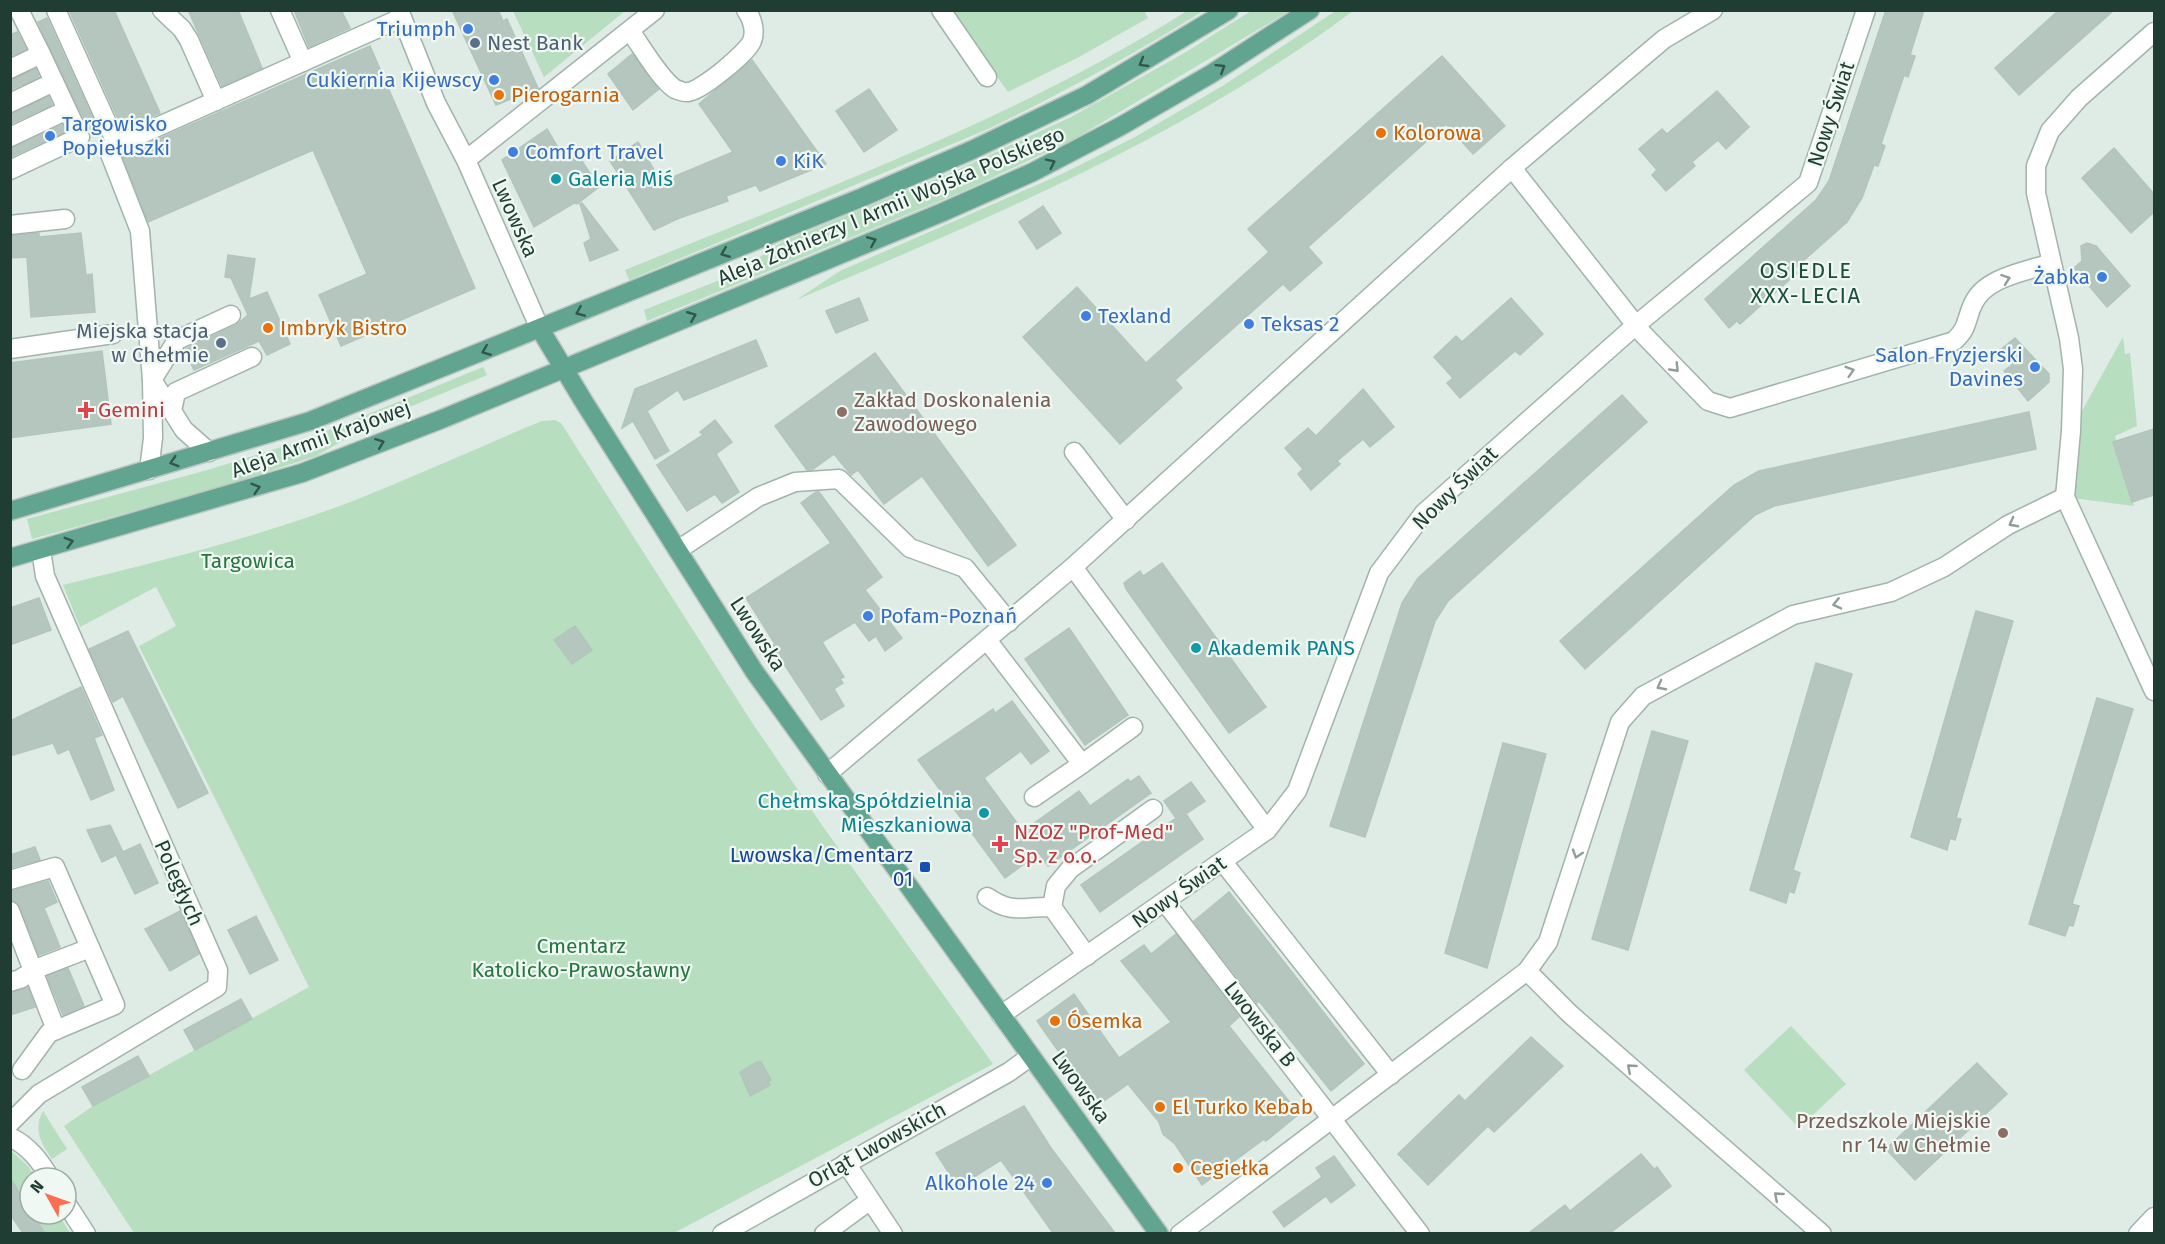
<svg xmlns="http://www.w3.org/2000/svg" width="2165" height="1244" viewBox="0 0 2165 1244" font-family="'Fira Sans',sans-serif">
  <rect width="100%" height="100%" fill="#dfebe5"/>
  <!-- green -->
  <g fill="#b7debf">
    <path d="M1144,10l4,8 -69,39 -71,35 -58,-81z"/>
    <path d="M1337,10l16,1c-169,126 -364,207 -557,289l44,-29 222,-97 73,-37 89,-52z"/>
    <path d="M513,11h112l-81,66z"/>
    <path d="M1187,11h16c-70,44 -141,82 -215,118l-359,151 -4,-10c191,-78 386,-149 562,-259z"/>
    <path d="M1251,11h38l-213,127 -114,54 -315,129 -3,-11 91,-36 47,-32 173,-71 116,-54 115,-65z"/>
    <path d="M2123,337l2,17 5,-1 7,73 -22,10 19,70 -69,-9 6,-66z"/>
    <path d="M483,367l4,8 -104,43 -67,38 -99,32 -185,51 -5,-20 184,-50 99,-31z"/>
    <path d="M555,420l6,3 190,298 73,107 169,236 -319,169h-540l-70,-107 29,-20 216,-119 -170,-341 37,-20 -20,-39 -76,40 -17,-42c98,-24 196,-48 290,-84 63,-25 126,-54 189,-80z"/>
    <path d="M1791,1026l55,58 -47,44 -55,-58z"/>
    <path d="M43,1111l24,38 -15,10c-11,-16 -19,-29 -9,-48z"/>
    <path d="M11,1151l16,14 9,13h-6v7l-19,12z"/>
    <path d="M34,1214h24l12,19h-24z"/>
  </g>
  <!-- building -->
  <g fill="#b5c6be" stroke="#b2c5bc" stroke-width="1.5">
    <path d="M69,10h45l46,103 -37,17z"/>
    <path d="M188,10h50l24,58 -40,18z"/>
    <path d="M294,10h47l9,18 -41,19z"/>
    <path d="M452,10h46l5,11 4,-2 31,69 -42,17z"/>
    <path d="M1886,10h38l-14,45 5,1 -7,21 -4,-2 -23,69 4,2 -7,20 -4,-1 -12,33 -15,24 -53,47 3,4 -57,51 -3,-3 -8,7 -24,-29 111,-99 13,-19z"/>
    <path d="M2059,10h55l-95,85 -24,-27z"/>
    <path d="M47,18l49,108 -7,4 -51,-108z"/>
    <path d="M17,32l9,17 -16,7v-21z"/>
    <path d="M370,46l105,242 -134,58 -22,-51 48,-21 -54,-124 -165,72 -26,-67z"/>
    <path d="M632,54l27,35 -26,21 -25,-36z"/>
    <path d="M1442,56l63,70 -32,28 -27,-30 -138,123 14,16 -32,28 -7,-7 -108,96 7,8 -62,56 -97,-107 54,-50 69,76 123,-111 -21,-23z"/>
    <path d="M752,60l74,104 -66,27 -4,-6 -30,11 2,5 -51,18 -23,11 -44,-69 28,-19 23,40 72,-30 -34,-48z"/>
    <path d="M36,69l3,8 -29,13v-10z"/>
    <path d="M869,89l28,41 -33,22 -28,-41z"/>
    <path d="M1717,91l32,36 -23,22 -8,-9 -26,22 3,4 -29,25 -14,-16 5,-5 -18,-21 23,-20 5,5z"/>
    <path d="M49,97l3,8 -42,19v-10z"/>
    <path d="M62,125l3,7 -55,25v-9z"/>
    <path d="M547,129l20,34 11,-8 21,32 -22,17 -3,-1 -40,24 -32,-67z"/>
    <path d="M2114,148l40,46v18l-23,21 -49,-55z"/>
    <path d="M582,203l36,47 -28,11 -6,-18 7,-4 -11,-35z"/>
    <path d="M1043,206l18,27 -24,16 -18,-27z"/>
    <path d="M39,233v4l42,-4 5,42 6,-1 3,38 -64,5 -4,-60 -17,1v-22z"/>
    <path d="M2087,243l9,3 34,40 -23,21 -33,-39 8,-7 -1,-15z"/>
    <path d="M228,255l27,4 -6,40 18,-7 23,52 -23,11 -8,-14 -65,29 -9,-21 51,-24 12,-10 -17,-37 -6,-1z"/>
    <path d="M859,298l9,22 -32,13 -10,-22z"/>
    <path d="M1511,298l32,36 -23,21 -5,-4 -55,47 -13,-15 6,-5 -19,-21 22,-21 6,6z"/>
    <path d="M2015,338l34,36v8l-21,19 -24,-30 8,-6 -12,-15z"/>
    <path d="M756,340l11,26 -83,34 -6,-10 -31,21 22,40 -14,8 -22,-38 -11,7 13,-39z"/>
    <path d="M102,351l9,73 -101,14v-75z"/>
    <path d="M875,353l141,192 -28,21 -66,-90 -38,28 -26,-34 -7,5 -17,-21 -22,16h-5l-32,-44z"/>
    <path d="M1363,389l31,38 -24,20 -7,-8 -26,22 3,3 -29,26 -13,-16 5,-5 -18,-21 23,-20 8,8z"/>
    <path d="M1622,395l25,27 -199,179 -13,20 -70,216 -35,-11 72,-223 16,-25z"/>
    <path d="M2029,412l7,37 -262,57 -19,9 -170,154 -25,-28 174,-156 25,-14z"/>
    <path d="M715,420l17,22 -16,12 23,38 -17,11 -7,-9 -28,17 -30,-46 46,-30 -3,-3z"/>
    <path d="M2154,429v66l-22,7 -19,-60z"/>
    <path d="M816,492h3l63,85 -17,13 37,48 -17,13 -9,-15 -7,5 -14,-19 -33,20 22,35 -4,2 3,4 -9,6 10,17 -23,14 -49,-74 3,-2 -29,-46 85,-55 -30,-40z"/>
    <path d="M1162,563l104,144 -37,26 -103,-144 -2,-6 16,-12 3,5z"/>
    <path d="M39,598l12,32 -41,15v-37z"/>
    <path d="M1976,611l37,10 -57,197 5,1 -6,21 -5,-2 -3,12 -36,-13z"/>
    <path d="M575,626l17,24 -20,14 -18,-24z"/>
    <path d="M1069,628l59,87 -43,30 -60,-86z"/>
    <path d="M128,631l80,162 -30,15 -55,-112 -10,6 -24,-53z"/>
    <path d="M1816,663l36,11 -59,196 7,3 -6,20 -5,-2 -3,12 -36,-13z"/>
    <path d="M81,687l21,48 -8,3 20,52 -23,10 -22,-51 -11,5 -5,-11 -43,13v-35z"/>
    <path d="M2097,698l36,11 -61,195 7,2 -6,20 -4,-1 -4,11 -36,-12z"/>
    <path d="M1012,701l37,50 -18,13 -10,-13 -37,27 39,53 56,-40 11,15 38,-27 2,3 9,-6 12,17 -103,73 -9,-13 -34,25 -87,-118 75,-51 2,4z"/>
    <path d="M1652,731l36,10 -60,209 -36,-11z"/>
    <path d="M1503,743l43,11 -59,214 -42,-15z"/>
    <path d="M1191,782l14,19 -19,13 17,25 -103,73 -19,-27 95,-67 -12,-17z"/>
    <path d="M110,825l13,27 17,-8 18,39 -23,11 -19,-39 -14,7 -15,-32z"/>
    <path d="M35,847l5,13 -30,8v-13z"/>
    <path d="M48,881l9,21 -13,6 16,39 -21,8 -19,-48 -10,-7v-9z"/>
    <path d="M1229,892l135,172 -33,27 -72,-90 -2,2 -63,-82z"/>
    <path d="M180,911l19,43 -29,17 -25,-42z"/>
    <path d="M256,916l22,44 -28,14 -22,-44z"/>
    <path d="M1176,934l63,83 -10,9 70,88 -33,27 -2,-2 -62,46 -27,-41 -12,-10 -4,-12 -31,-38 -31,22 -60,-85 37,-27 45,64 52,-36 -50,-61 23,-16 7,9z"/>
    <path d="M68,968l16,38 -21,9 -16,-39z"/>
    <path d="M28,988l7,19 -25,8v-22z"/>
    <path d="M241,999l11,20 -57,31 -11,-20z"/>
    <path d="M1531,1037l32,29 -69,66 -6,-6 -60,59 -30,-31 61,-59 6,6z"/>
    <path d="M138,1056l11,20 -56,30 -11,-19z"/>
    <path d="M757,1062h4l10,18 -4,1 3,4 -20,11 -10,-24z"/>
    <path d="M1977,1063l30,31 -92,86 -29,-31z"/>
    <path d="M1024,1106l27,42 64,85h-62l-52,-73 -43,27 -22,-34z"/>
    <path d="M1641,1154l13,15 3,-2 14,19 -61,47h-81l36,-28 5,6z"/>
    <path d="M1334,1156l21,29 -24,18 -5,-7 -42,31 -11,-15 49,-35 -6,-9z"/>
    <path d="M10,1178l20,31v5h3l12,19h-22l-13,-19z"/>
  </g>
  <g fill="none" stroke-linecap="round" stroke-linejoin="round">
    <!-- minor casing -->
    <g stroke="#a2b3ac" stroke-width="21">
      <g id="minor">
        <path d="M19,10l22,44"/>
        <path d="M56,10l61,135"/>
        <path d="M162,10l20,19 7,11 27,61"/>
        <path d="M280,10l23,52"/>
        <path d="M399,10l37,93 30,57 74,169"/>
        <path d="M941,10l46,67"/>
        <path d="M630,31c12,16 29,47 45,58 3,1 10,4 13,3 13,-1 59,-39 64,-51 4,-10 0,-23 -6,-31"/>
        <path d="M2154,32l-75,66 -29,33 -14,35v27l33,145 4,31 -2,62 -6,66 89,194"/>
        <path d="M10,69l31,-15 39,83 -70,33"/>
        <path d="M10,103l44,-21"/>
        <path d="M10,137l57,-27"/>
        <path d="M466,160l189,-150"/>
        <path d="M1512,168l130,165 66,68 22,7 224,-67c15,-14 11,-20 19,-37 12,-27 52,-32 78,-41"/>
        <path d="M10,225l55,-6"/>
        <path d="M10,349l103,-15"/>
        <path d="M172,411l-20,-31 -12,-149 -32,-82 293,-131"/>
        <path d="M209,452l-25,-22 -12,-19 4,-19 76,-35"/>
        <path d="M1074,452l52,68"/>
        <path d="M149,470l4,-32 -1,-58 25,-40 54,-25"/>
        <path d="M678,550l80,-53 37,-15 44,-3 71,69 55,20 44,54"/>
        <path d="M1073,567l194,263"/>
        <path d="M987,640l95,124 -48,33"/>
        <path d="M1082,764l51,-37"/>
        <path d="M827,774l246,-207 439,-399 152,-129 49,-29"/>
        <path d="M1223,862l168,213"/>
        <path d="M10,880l45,-13 60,138 -66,28 -27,37"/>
        <path d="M987,897c26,18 36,9 65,10l35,49"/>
        <path d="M1165,902l255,332"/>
        <path d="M1052,907l4,-21 14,-17 83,-60"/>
        <path d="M10,911l46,119"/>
        <path d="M1527,971l43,43 252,220"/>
        <path d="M10,982l10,-3 18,-11 52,-20"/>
        <path d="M1001,1015l266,-185 30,-39 82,-218 45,-60 212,-188 172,-142 58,-173"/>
        <path d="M10,1123l29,-29 178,-107 1,-17 -173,-394 -4,-26"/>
        <path d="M10,1137c19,9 30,24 40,41"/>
        <path d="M846,1163l47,71"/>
        <path d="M66,1203l20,31"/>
        <path d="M722,1234l287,-162 22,-16"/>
        <path d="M824,1234l45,-33"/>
        <path d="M1180,1234l347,-263 21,-29 72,-220 23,-26 150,-81 98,-23 53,-25 64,-42 57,-28"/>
        <path d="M2138,1234l16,-17"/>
      </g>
    </g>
    <!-- major casing -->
    <g stroke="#bcc5c2" stroke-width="21">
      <g id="major">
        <path d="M540,329l44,73 170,269 405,563"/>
        <path d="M10,511l300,-90 553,-224 109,-47 115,-55 142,-85"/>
        <path d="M10,558l292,-85 140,-54 501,-207 90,-40 88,-46 90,-52 99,-64"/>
      </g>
    </g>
    <!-- minor -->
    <use href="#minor" stroke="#fff" stroke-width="18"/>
    <!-- major -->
    <use href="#major" stroke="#61a48f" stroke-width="18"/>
  </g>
  <!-- one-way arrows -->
  <defs><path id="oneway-chevron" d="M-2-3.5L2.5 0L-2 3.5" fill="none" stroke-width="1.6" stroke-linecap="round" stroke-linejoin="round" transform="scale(1.5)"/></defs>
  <g stroke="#30574a">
    <use href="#oneway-chevron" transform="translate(1143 63) rotate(150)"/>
    <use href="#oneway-chevron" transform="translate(1221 68) rotate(-32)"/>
    <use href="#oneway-chevron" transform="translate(1051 163) rotate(-26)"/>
    <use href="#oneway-chevron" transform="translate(872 241) rotate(-23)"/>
    <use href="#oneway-chevron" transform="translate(725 253) rotate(158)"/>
    <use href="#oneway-chevron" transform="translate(580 312) rotate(157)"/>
    <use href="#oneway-chevron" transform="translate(692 316) rotate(-22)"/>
    <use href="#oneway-chevron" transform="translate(486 351) rotate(158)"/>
    <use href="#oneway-chevron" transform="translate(380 443) rotate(-21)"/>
    <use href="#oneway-chevron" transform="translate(174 462) rotate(163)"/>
    <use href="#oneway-chevron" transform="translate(256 488) rotate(-17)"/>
    <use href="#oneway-chevron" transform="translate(69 542) rotate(-16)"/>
  </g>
  <g stroke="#8f9e99">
    <use href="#oneway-chevron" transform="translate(2006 279) rotate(-19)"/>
    <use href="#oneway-chevron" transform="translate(1675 368) rotate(46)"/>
    <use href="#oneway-chevron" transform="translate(1850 371) rotate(-17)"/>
    <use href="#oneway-chevron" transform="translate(2013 523) rotate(152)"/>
    <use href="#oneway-chevron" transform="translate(1837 604) rotate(167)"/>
    <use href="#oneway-chevron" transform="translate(1661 686) rotate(152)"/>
    <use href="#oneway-chevron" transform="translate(1577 854) rotate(108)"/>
    <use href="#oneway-chevron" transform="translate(1631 1068) rotate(-139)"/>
    <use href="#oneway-chevron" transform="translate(1778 1196) rotate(-139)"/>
  </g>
  <!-- markers -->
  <g fill="#3f7fe0" stroke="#f0f8f3" stroke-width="2">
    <circle cx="468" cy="29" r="6"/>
    <circle cx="494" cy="80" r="6"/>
    <circle cx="50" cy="136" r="6"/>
    <circle cx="513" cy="152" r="6"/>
    <circle cx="781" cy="161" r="6"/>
    <circle cx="2102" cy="277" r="6"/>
    <circle cx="1086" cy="316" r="6"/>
    <circle cx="1249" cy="324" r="6"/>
    <circle cx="2035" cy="367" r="6"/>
    <circle cx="868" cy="616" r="6"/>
    <circle cx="1047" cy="1183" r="6"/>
  </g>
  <g fill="#5c6f8a" stroke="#f0f8f3" stroke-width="2">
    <circle cx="475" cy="43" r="6"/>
    <circle cx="221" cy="343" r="6"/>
  </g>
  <g fill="#e8710a" stroke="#f0f8f3" stroke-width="2">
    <circle cx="499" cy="95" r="6"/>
    <circle cx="1381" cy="133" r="6"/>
    <circle cx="268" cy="328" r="6"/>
    <circle cx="1055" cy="1021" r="6"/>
    <circle cx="1160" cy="1107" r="6"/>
    <circle cx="1178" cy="1168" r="6"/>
  </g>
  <g fill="#0f9aa8" stroke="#f0f8f3" stroke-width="2">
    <circle cx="556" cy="179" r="6"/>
    <circle cx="1196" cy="648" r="6"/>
    <circle cx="984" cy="813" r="6"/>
  </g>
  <g fill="#e0444e" stroke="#f0f8f3" stroke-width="2">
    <path d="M83 401h6v6h6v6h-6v6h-6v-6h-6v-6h6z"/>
    <path d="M997 835h6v6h6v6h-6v6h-6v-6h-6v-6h6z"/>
  </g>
  <g fill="#8d6e63" stroke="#f0f8f3" stroke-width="2">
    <circle cx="842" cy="412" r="6"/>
    <circle cx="2003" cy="1133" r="6"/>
  </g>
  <rect fill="#1a4fb4" stroke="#f0f8f3" stroke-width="2" x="919" y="861" width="12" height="12" rx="3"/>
  <g text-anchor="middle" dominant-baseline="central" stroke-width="4.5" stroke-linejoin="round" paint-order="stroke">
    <!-- shop labels -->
    <g font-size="21" fill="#366cbe" stroke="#f0f8f3" text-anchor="start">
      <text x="456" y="29" text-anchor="end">Triumph</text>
      <text x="482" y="80" text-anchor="end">Cukiernia Kijewscy</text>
      <text x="62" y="124">Targowisko<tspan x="62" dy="24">Popiełuszki</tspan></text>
      <text x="525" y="152">Comfort Travel</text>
      <text x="793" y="161">KiK</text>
      <text x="2090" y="277" text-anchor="end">Żabka</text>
      <text x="1098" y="316">Texland</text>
      <text x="1261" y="324">Teksas 2</text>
      <text x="2023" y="355" text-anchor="end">Salon Fryzjerski<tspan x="2023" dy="24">Davines</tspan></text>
      <text x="880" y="616">Pofam-Poznań</text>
      <text x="1035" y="1183" text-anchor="end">Alkohole 24</text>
    </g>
    <!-- service labels -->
    <g font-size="21" fill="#4e5e75" stroke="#f0f8f3" text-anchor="start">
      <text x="487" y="43">Nest Bank</text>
      <text x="209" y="331" text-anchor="end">Miejska stacja<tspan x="209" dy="24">w Chełmie</tspan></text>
    </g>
    <!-- food labels -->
    <g font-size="21" fill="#c56008" stroke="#f0f8f3" text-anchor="start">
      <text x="511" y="95">Pierogarnia</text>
      <text x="1393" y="133">Kolorowa</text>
      <text x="280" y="328">Imbryk Bistro</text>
      <text x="1067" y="1021">Ósemka</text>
      <text x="1172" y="1107">El Turko Kebab</text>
      <text x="1190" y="1168">Cegiełka</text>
    </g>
    <!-- street labels -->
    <g font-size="21" fill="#1f3d33" stroke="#f0f8f3">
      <text transform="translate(1831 114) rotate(-72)">Nowy Świat</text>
      <text transform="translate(891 206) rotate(-23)">Aleja Żołnierzy I Armii Wojska Polskiego</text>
      <text transform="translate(515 218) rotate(66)">Lwowska</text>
      <text transform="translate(321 439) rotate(-20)">Aleja Armii Krajowej</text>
      <text transform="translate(1455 488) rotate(-44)">Nowy Świat</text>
      <text transform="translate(758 634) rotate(57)">Lwowska</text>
      <text transform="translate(179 883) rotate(66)">Poległych</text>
      <text transform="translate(1179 892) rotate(-35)">Nowy Świat</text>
      <text transform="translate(1260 1024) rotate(52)">Lwowska B</text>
      <text transform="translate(1081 1087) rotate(54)">Lwowska</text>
      <text transform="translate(877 1145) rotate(-29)">Orląt Lwowskich</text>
    </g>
    <!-- culture labels -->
    <g font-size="21" fill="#0d838f" stroke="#f0f8f3" text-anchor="start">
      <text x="568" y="179">Galeria Miś</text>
      <text x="1208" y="648">Akademik PANS</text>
      <text x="972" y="801" text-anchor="end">Chełmska Spółdzielnia<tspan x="972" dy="24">Mieszkaniowa</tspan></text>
    </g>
    <!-- education labels -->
    <g font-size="21" fill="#785e54" stroke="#f0f8f3" text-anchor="start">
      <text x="854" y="400">Zakład Doskonalenia<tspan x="854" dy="24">Zawodowego</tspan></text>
      <text x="1991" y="1121" text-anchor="end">Przedszkole Miejskie<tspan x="1991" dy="24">nr 14 w Chełmie</tspan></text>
    </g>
    <!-- health labels -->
    <g font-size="21" fill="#be3a42" stroke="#f0f8f3" text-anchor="start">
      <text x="98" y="410">Gemini</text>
      <text x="1014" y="832">NZOZ "Prof-Med"<tspan x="1014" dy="24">Sp. z o.o.</tspan></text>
    </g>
    <!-- park labels -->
    <g font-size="21" fill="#287541" stroke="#f0f8f3">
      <text x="248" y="561">Targowica</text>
      <text x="581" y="946">Cmentarz<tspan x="581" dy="24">Katolicko-Prawosławny</tspan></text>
    </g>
    <!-- transit labels -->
    <g font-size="21" fill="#164399" stroke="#f0f8f3" text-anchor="end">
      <text x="913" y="855">Lwowska/Cmentarz<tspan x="913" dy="24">01</tspan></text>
    </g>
    <!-- neighbourhood labels -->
    <g font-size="22" letter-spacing="1.5" fill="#1a4f3f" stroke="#f0f8f3">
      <text x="1806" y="270">OSIEDLE<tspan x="1806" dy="25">XXX-LECIA</tspan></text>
    </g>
  </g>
  <!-- border -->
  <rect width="2165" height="1244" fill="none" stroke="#1f3d33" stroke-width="24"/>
  <!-- north arrow -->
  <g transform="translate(48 1196) rotate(310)"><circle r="28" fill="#f0f8f3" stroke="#9cada6" stroke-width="1.5"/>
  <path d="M0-4.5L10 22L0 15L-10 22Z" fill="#f96f50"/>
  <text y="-9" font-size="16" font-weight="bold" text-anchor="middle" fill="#1f3d33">N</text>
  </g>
</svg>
